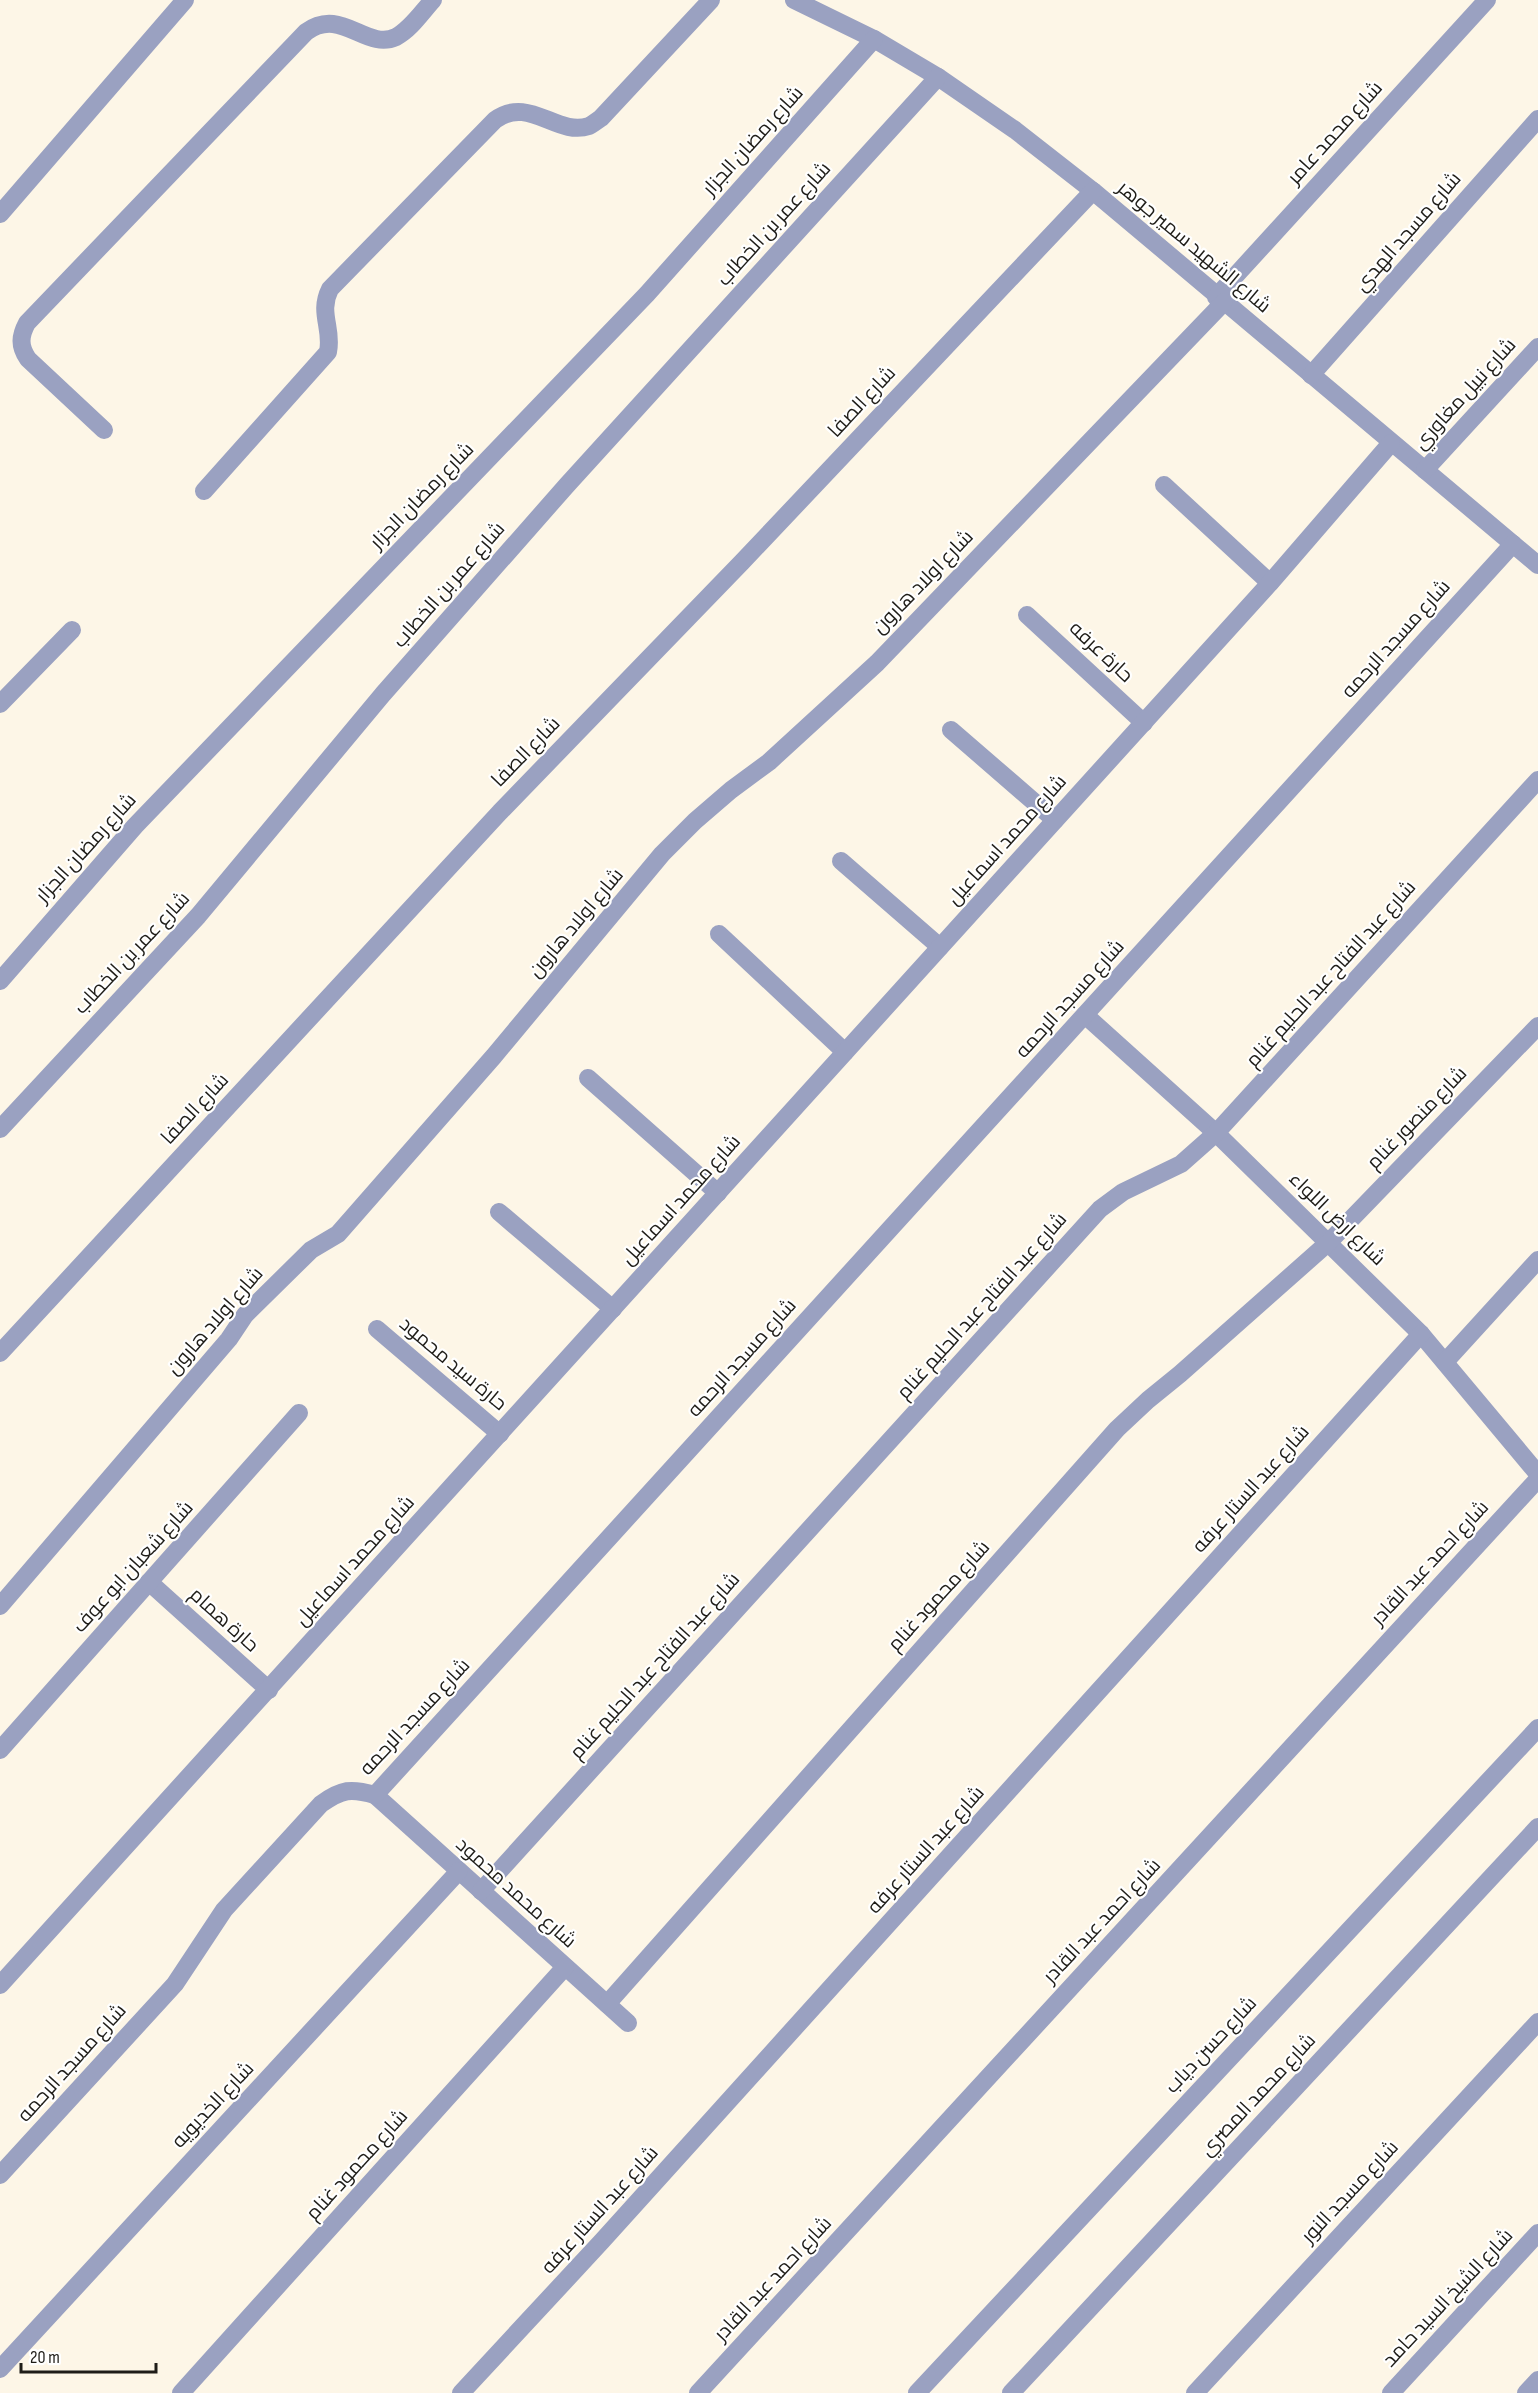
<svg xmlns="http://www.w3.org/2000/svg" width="1538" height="2393" viewBox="0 0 1538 2393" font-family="'Sofia Sans Condensed',Cairo,sans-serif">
  <rect width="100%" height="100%" fill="#fdf6e7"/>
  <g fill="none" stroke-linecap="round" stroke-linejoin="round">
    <!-- minor -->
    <g stroke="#9aa1c1" stroke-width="18">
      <path d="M794,0l80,39 64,38 77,53 78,61 445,374"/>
      <path d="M0,214l185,-214"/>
      <path d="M1216,297l271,-297"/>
      <path d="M1311,375l227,-256"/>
      <path d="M104,430l-76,-71c-9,-13 -8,-23 -1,-36l279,-291c35,-26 60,19 90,5 15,-8 26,-25 37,-37"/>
      <path d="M1425,470l113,-123"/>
      <path d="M1164,485l106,98"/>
      <path d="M204,491l124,-139c5,-24 -10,-39 2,-63l165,-169c34,-25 62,17 94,6 4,-2 9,-6 12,-8l110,-118"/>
      <path d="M1027,615l117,108"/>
      <path d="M0,704l72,-74"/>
      <path d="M951,730l104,90"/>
      <path d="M841,861l99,86"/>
      <path d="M719,934l126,118"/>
      <path d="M0,981l135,-155 512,-532 227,-255"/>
      <path d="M1085,1015l131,118 205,201 117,140"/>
      <path d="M588,1078l130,115"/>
      <path d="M0,1129l198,-213 185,-222 184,-209 371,-408"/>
      <path d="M499,1212l114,97"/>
      <path d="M377,1329l123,105"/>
      <path d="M0,1353l500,-541 242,-250 351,-371"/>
      <path d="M1445,1362l93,-102"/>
      <path d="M149,1582l120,108"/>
      <path d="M0,1606l229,-267 16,-24 66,-65 27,-16 156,-178 168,-202 33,-33 36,-31 38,-28 108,-99 347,-361"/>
      <path d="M0,1750l299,-337"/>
      <path d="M375,1795l253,228"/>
      <path d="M481,1891l619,-682 23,-17 58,-28 35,-31 322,-353"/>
      <path d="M0,1985l1270,-1402 121,-140"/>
      <path d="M607,2004l510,-575 31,-29 32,-26 149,-132 209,-216"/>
      <path d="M0,2175l175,-191 49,-74 97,-106c21,-15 30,-16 54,-9l1138,-1251"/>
      <path d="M0,2369l459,-498"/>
      <path d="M181,2393l384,-426"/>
      <path d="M461,2393l141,-152 819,-907"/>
      <path d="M698,2393l840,-914"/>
      <path d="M917,2393l621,-665"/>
      <path d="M1011,2393l527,-566"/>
      <path d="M1195,2393l343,-371"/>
      <path d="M1391,2393l147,-160"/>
      <path d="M1526,2393l12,-13"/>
    </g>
  </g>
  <g text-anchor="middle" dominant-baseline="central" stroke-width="4.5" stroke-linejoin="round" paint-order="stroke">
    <!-- street labels -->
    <g font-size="20" fill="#1f1d18" stroke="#fff">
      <text transform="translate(1335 133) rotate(-48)">شارع محمد عامر</text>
      <text transform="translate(753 141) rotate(-48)">شارع رمضان الجزار</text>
      <text transform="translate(774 224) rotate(-48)">شارع عمر بن الخطاب</text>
      <text transform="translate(1408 232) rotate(-49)">شارع مسجد الهدي</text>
      <text transform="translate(1194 247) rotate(40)">شارع الشهيد سمير جوهر</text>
      <text transform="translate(1465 394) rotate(-48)">شارع نبيل مغاوري</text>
      <text transform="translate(862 402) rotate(-47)">شارع الصفا</text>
      <text transform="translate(422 496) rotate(-46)">شارع رمضان الجزار</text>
      <text transform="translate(923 582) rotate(-46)">شارع اولاد هارون</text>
      <text transform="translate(449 585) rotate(-49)">شارع عمر بن الخطاب</text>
      <text transform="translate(1396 639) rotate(-48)">شارع مسجد الرحمه</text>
      <text transform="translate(1101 652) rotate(43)">حارة عرفه</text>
      <text transform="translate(526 752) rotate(-46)">شارع الصفا</text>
      <text transform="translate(1007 840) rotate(-48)">شارع محمد اسماعيل</text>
      <text transform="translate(86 848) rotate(-48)">شارع رمضان الجزار</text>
      <text transform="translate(576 923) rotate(-50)">شارع اولاد هارون</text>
      <text transform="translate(132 953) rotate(-47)">شارع عمر بن الخطاب</text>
      <text transform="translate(1331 974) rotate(-48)">شارع عبد الفتاح عبد الحليم غنام</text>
      <text transform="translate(1070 999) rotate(-48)">شارع مسجد الرحمه</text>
      <text transform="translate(195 1109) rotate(-47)">شارع الصفا</text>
      <text transform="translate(1417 1118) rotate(-46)">شارع منصور غنام</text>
      <text transform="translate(681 1200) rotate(-48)">شارع محمد اسماعيل</text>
      <text transform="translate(1337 1219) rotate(44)">شارع ارض اللواء</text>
      <text transform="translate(982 1306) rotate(-48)">شارع عبد الفتاح عبد الحليم غنام</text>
      <text transform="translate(215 1321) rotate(-49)">شارع اولاد هارون</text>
      <text transform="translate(742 1358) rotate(-48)">شارع مسجد الرحمه</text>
      <text transform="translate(453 1364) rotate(40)">حارة سيد محمود</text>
      <text transform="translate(1251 1489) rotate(-48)">شارع عبد الستار عرفه</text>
      <text transform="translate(355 1561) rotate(-48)">شارع محمد اسماعيل</text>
      <text transform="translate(1430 1563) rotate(-47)">شارع احمد عبد القادر</text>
      <text transform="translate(133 1567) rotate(-48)">شارع شعبان ابو عوف</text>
      <text transform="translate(939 1596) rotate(-48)">شارع محمود غنام</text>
      <text transform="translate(224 1620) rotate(42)">حارة همام</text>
      <text transform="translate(655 1666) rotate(-48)">شارع عبد الفتاح عبد الحليم غنام</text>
      <text transform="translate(415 1717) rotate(-47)">شارع مسجد الرحمه</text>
      <text transform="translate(926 1850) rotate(-48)">شارع عبد الستار عرفه</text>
      <text transform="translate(516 1893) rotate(42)">شارع محمد محمود</text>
      <text transform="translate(1102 1921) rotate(-47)">شارع احمد عبد القادر</text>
      <text transform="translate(1211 2045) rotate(-47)">شارع حسن دياب</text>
      <text transform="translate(72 2063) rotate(-48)">شارع مسجد الرحمه</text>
      <text transform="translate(1258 2095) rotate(-47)">شارع محمد المصري</text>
      <text transform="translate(213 2105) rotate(-47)">شارع الخديويه</text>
      <text transform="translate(357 2165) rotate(-48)">شارع محمود غنام</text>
      <text transform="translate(1350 2192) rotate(-47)">شارع مسجد النور</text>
      <text transform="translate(600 2210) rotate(-48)">شارع عبد الستار عرفه</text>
      <text transform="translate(773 2279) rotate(-47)">شارع احمد عبد القادر</text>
      <text transform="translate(1448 2298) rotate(-47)">شارع الشيخ السيد حامد</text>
    </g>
  </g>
  <!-- scale -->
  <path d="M21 2363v9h135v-9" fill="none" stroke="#1f1d18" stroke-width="3"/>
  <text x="30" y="2363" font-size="18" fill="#1f1d18" stroke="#ffffff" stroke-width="4.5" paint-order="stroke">20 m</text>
</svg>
